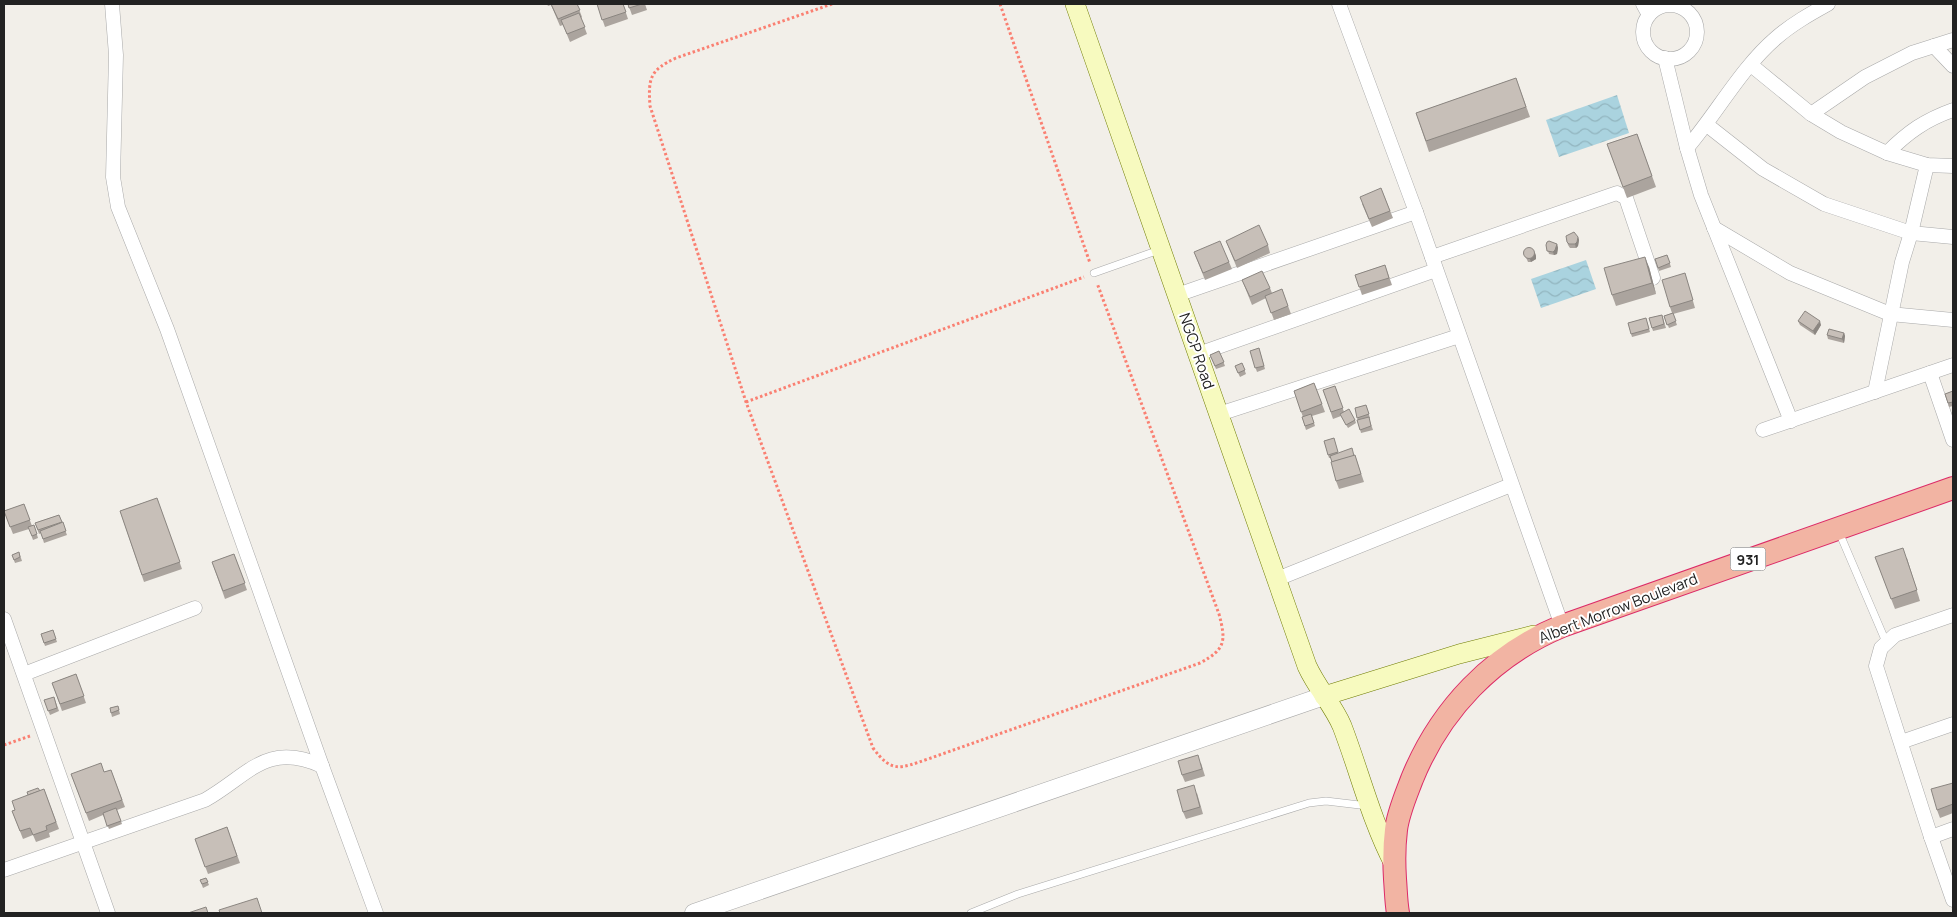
<svg xmlns="http://www.w3.org/2000/svg" width="1957" height="917" viewBox="0 0 1957 917" font-family="Manrope,sans-serif">
  <defs>
    <pattern id="water-waves" width="16" height="10" patternUnits="userSpaceOnUse" patternTransform="scale(1.25)"><rect width="16" height="10" fill="#aad3df"/><path d="M0 5q4-4 8 0t8 0" fill="none" stroke="#92b5bf"/></pattern>
  </defs>
  <rect width="100%" height="100%" fill="#f2efe9"/>
  <!-- water -->
  <g fill="url(#water-waves)">
    <path d="M1617,95l12,38 -70,24 -13,-37z"/>
    <path d="M1586,260l10,29 -55,19 -10,-29z"/>
  </g>
  <g fill="none" stroke-linecap="round" stroke-linejoin="round">
    <!-- service casing -->
    <g stroke="#a9a9a9" stroke-width="8">
      <g id="service">
        <path d="M1094,273l65,-23"/>
        <path d="M1839,532l47,110"/>
        <path d="M971,913l47,-19 291,-91 17,-2 42,5"/>
      </g>
    </g>
    <!-- minor casing -->
    <g stroke="#a9a9a9" stroke-width="15">
      <g id="minor">
        <path d="M112,4l4,51 -3,122 5,30 49,122 155,437 54,147"/>
        <path d="M1339,4l77,208 146,414"/>
        <path d="M1643,4l6,11"/>
        <circle cx="1670" cy="32" r="27"/>
        <path d="M1934,46l19,20"/>
        <path d="M1665,58l22,90 14,47 90,226"/>
        <path d="M1751,65l60,49 30,18 46,21 40,12 26,1"/>
        <path d="M1811,114l54,-37 47,-24 41,-13"/>
        <path d="M1707,125l56,44 61,35 87,29 42,4"/>
        <path d="M1687,148c30,-35 54,-80 89,-110 16,-14 34,-24 52,-34"/>
        <path d="M1887,153c21,-21 38,-33 66,-43"/>
        <path d="M1714,228l76,45 100,41 63,6"/>
        <path d="M1432,257l185,-64 9,5 27,80"/>
        <path d="M1177,295l239,-83"/>
        <path d="M1198,354l238,-84"/>
        <path d="M1930,373l23,67"/>
        <path d="M1875,392l27,-130 9,-29 16,-68"/>
        <path d="M1219,414l240,-78"/>
        <path d="M1763,430l190,-65"/>
        <path d="M1277,579l234,-94"/>
        <path d="M1953,615l-58,20 -14,13 -5,18 55,171 22,63"/>
        <path d="M4,619l104,294"/>
        <path d="M24,674l171,-66"/>
        <path d="M1901,742l52,-18"/>
        <path d="M1931,837l22,-8"/>
        <path d="M4,870l201,-70c44,-25 61,-59 117,-34"/>
      </g>
    </g>
    <!-- tertiary casing -->
    <g stroke="#a9a9a9" stroke-width="19">
      <path id="tertiary" d="M694,913l630,-217"/>
    </g>
    <!-- secondary casing -->
    <g stroke="#707d05" stroke-width="20">
      <g id="secondary">
        <path d="M1075,4l232,662c10,22 26,39 35,60 18,47 29,94 52,138"/>
        <path d="M1324,696l135,-42 75,-19"/>
      </g>
    </g>
    <!-- trunk casing -->
    <g stroke="#dc2a67" stroke-width="24">
      <path id="trunk" d="M1398,913c-2,-11 -2,-22 -3,-34 -1,-16 -1,-33 1,-49 2,-17 10,-35 16,-51 28,-69 80,-124 150,-153l391,-138"/>
    </g>
    <!-- path -->
    <g stroke="#fa8072" stroke-width="3" stroke-dasharray="2.5 2.5" stroke-linecap="butt">
      <path d="M832,4l-156,54c-26,12 -28,20 -26,48l96,296 127,346c19,26 28,20 55,11l272,-96c26,-14 26,-22 19,-49l-122,-331"/>
      <path d="M1000,4l90,259"/>
      <path d="M746,402l338,-125"/>
      <path d="M4,745l26,-9"/>
    </g>
    <!-- service -->
    <use href="#service" stroke="#fff" stroke-width="7"/>
    <!-- minor -->
    <use href="#minor" stroke="#fff" stroke-width="14"/>
    <!-- tertiary -->
    <use href="#tertiary" stroke="#fff" stroke-width="18"/>
    <!-- secondary -->
    <use href="#secondary" stroke="#f7fabf" stroke-width="19"/>
    <!-- trunk -->
    <use href="#trunk" stroke="#f2b4a3" stroke-width="22"/>
  </g>
  <!-- wall -->
  <g fill="#aba49e">
    <path d="M547,4h30l5,13 -1,1 6,16 -17,8 -7,-17 -3,1 -9,-21 -3,1z"/>
    <path d="M597,4h26l5,15 -23,8z"/>
    <path d="M628,4h17l2,6 -15,5z"/>
    <path d="M1516,78l14,39 -101,35 -13,-39z"/>
    <path d="M1637,134l19,53 -29,11 -20,-54z"/>
    <path d="M1381,188l12,30 -21,9 -10,-23z"/>
    <path d="M1578,237l1,3 -1,6 -2,2h-6l-2,-3 -1,-3z"/>
    <path d="M1226,241l42,4 2,8 -33,15z"/>
    <path d="M1557,244l1,4 -1,6 -3,1 -5,-1 -3,-9z"/>
    <path d="M1194,252l35,10 3,7 -27,11z"/>
    <path d="M1524,253h11l1,3v3l-5,3h-3z"/>
    <path d="M1667,255l4,12 -12,4 -4,-12z"/>
    <path d="M1385,265l7,20 -30,10 -7,-20z"/>
    <path d="M1649,267l7,27 -40,12 -4,-11z"/>
    <path d="M1685,273l10,35 -22,6 4,11 -8,3 -5,-12 8,-3 -2,-6z"/>
    <path d="M1242,280l28,8 2,5 10,-4 9,25 -17,6 -8,-22 -14,7z"/>
    <path d="M1662,315l4,13 -13,3 -4,-13z"/>
    <path d="M1646,318l4,14 -18,5 -4,-14z"/>
    <path d="M1798,321l23,4 -6,10 -15,-10z"/>
    <path d="M1844,333l1,3 -1,7 -16,-4 -1,-4z"/>
    <path d="M1259,348l6,21 -8,3 -7,-21z"/>
    <path d="M1219,351l6,15 -9,3 -6,-14z"/>
    <path d="M1242,363l4,11 -6,3 -5,-11z"/>
    <path d="M1314,383l11,29 -13,4 3,10 -9,4 -4,-13h1l-9,-26z"/>
    <path d="M1335,386l9,26 11,8 1,3 -8,5 -7,-12 -8,3 -10,-29z"/>
    <path d="M1953,391v15l-4,1 -4,-13z"/>
    <path d="M1366,405l4,13h-1l4,12 -12,3 -6,-25z"/>
    <path d="M1334,438l4,15 17,2 9,27 -25,7 -3,-8 -4,-19 -1,-4h-2l-5,-17z"/>
    <path d="M157,498l25,71 -38,13 -24,-71z"/>
    <path d="M24,504l8,22 2,-1 4,13 -5,2 -4,-11 -16,5 -9,-23z"/>
    <path d="M59,515l8,20 -23,8 -3,-10 -2,1 -4,-11z"/>
    <path d="M19,552l3,9 -7,2 -3,-8z"/>
    <path d="M234,554l13,36 -22,9 -13,-37z"/>
    <path d="M1875,557l32,1 13,43 -25,8z"/>
    <path d="M53,630l4,12 -12,4 -4,-12z"/>
    <path d="M76,674l10,29 -24,8 -10,-28z"/>
    <path d="M54,697l5,14 -9,4 -6,-15z"/>
    <path d="M118,706l2,8 -8,3 -2,-9z"/>
    <path d="M1201,763l4,13 -20,6 -3,-7z"/>
    <path d="M111,770l14,37 -8,3 5,14 -13,5 -6,-14 -14,6 -18,-47 33,-2z"/>
    <path d="M1953,783v30l-13,5 -3,-8z"/>
    <path d="M44,789l15,40 -10,4 1,4 -14,5 -3,-7 -10,4 -11,-28 3,-1 25,-19z"/>
    <path d="M1197,793l6,21 -17,5 -3,-7z"/>
    <path d="M227,827l13,36 -32,11 -13,-35z"/>
    <path d="M206,878l3,7 -6,3 -3,-8z"/>
  </g>
  <!-- shaded-wall -->
  <g fill="#8b8681">
    <path d="M1578,237l1,3 -1,6 -2,2 -1,-4z"/>
    <path d="M1557,244l1,4 -1,6 -3,1 -1,-3z"/>
    <path d="M1535,253l1,3v3l-5,3 -1,-3z"/>
    <path d="M1645,257l4,10 7,27 -4,-11z"/>
    <path d="M1820,321l1,4 -6,10 -2,-4z"/>
    <path d="M1844,333l1,3 -1,7 -2,-4z"/>
  </g>
  <!-- building -->
  <g fill="#c7bfb8" stroke="#8b8681">
    <path d="M551,4h26l3,6 -22,9z"/>
    <path d="M597,4h26l3,8 -24,8z"/>
    <path d="M628,4h14l-13,4z"/>
    <path d="M579,13l6,14 -18,7 -6,-14z"/>
    <path d="M1516,78l10,29 -100,34 -10,-28z"/>
    <path d="M1637,134l15,42 -29,11 -16,-43z"/>
    <path d="M1381,188l9,23 -21,8 -9,-22z"/>
    <path d="M1259,225l9,20 -33,16 -9,-20z"/>
    <path d="M1574,232l4,5 -1,5 -2,2h-6l-2,-2 -1,-6z"/>
    <path d="M1220,241l9,21 -26,11 -9,-21z"/>
    <path d="M1549,241l8,3 -2,6 -2,2 -6,-1 -1,-6 1,-3z"/>
    <circle cx="1529" cy="253" r="5.5"/>
    <path d="M1667,255l3,8 -12,5 -3,-9z"/>
    <path d="M1645,257l7,26 -40,12 -8,-27z"/>
    <path d="M1385,265l4,13 -30,9 -4,-12z"/>
    <path d="M1262,271l8,17 -20,9 -8,-17z"/>
    <path d="M1685,273l8,27 -23,7 -8,-27z"/>
    <path d="M1282,289l6,17 -17,7 -6,-17z"/>
    <path d="M1805,311l15,10 -7,10 -15,-10z"/>
    <path d="M1673,313l3,8 -9,4 -3,-9z"/>
    <path d="M1662,315l2,9 -12,4 -3,-10z"/>
    <path d="M1646,318l3,11 -18,5 -3,-11z"/>
    <path d="M1829,329l15,4 -2,6 -15,-4z"/>
    <path d="M1259,348l5,18 -9,2 -5,-17z"/>
    <path d="M1219,351l5,11 -9,4 -5,-11z"/>
    <path d="M1242,363l3,7 -7,3 -3,-7z"/>
    <path d="M1314,383l8,21 -21,8 -7,-21z"/>
    <path d="M1335,386l8,22 -12,4 -8,-22z"/>
    <path d="M1953,391v11l-5,1 -3,-9z"/>
    <path d="M1366,405l3,9 -12,4 -2,-10z"/>
    <path d="M1349,409l6,11 -9,5 -6,-11z"/>
    <path d="M1311,414l3,9 -9,3 -3,-9z"/>
    <path d="M1369,417l2,9 -11,4 -3,-10z"/>
    <path d="M1334,438l4,14 -10,3 -4,-14z"/>
    <path d="M1352,448l2,8 -22,6 -2,-6z"/>
    <path d="M1355,455l6,19 -25,7 -5,-19z"/>
    <path d="M157,498l23,64 -38,13 -22,-64z"/>
    <path d="M24,504l6,16 -20,7 -6,-16z"/>
    <path d="M59,515l3,7 -24,8 -3,-7z"/>
    <path d="M63,522l3,9 -23,8 -3,-8z"/>
    <path d="M34,525l3,9 -5,2 -4,-9z"/>
    <path d="M1903,548l14,42 -26,9 -16,-42z"/>
    <path d="M19,552l1,5 -6,3 -2,-5z"/>
    <path d="M234,554l11,29 -22,8 -11,-29z"/>
    <path d="M53,630l3,9 -12,4 -3,-9z"/>
    <path d="M76,674l8,22 -24,8 -8,-21z"/>
    <path d="M54,697l3,11 -9,3 -4,-11z"/>
    <path d="M118,706l1,4 -8,3 -1,-5z"/>
    <path d="M1198,755l4,14 -20,6 -4,-14z"/>
    <path d="M101,763l3,9 7,-2 11,30 -36,13 -15,-39z"/>
    <path d="M1953,783v21l-16,6 -6,-21z"/>
    <path d="M1194,785l6,22 -17,5 -6,-22z"/>
    <path d="M38,788l2,3 -12,4 -1,-3z"/>
    <path d="M44,789l12,33 -10,4 1,4 -14,5 -3,-7 -10,3 -8,-20 3,-1 -3,-9z"/>
    <path d="M116,808l5,13 -14,5 -4,-13z"/>
    <path d="M227,827l10,29 -32,11 -10,-28z"/>
    <path d="M206,878l2,4 -6,2 -2,-4z"/>
    <path d="M257,898l5,15h-42l-1,-3z"/>
    <path d="M206,907l2,6h-20z"/>
  </g>
  <g text-anchor="middle" dominant-baseline="central" stroke-width="4" stroke-linejoin="round" paint-order="stroke">
    <!-- shield labels -->
    <rect fill="#fff" stroke="#646464" stroke-width="1" x="1730.5" y="547.5" width="35" height="23" rx="4"/>
    <g font-size="14" font-weight="bold" fill="#222">
      <text x="1748" y="559">931</text>
    </g>
    <!-- street labels -->
    <g font-size="15" fill="#222" stroke="#fff">
      <text transform="translate(1197 351) rotate(71)">NGCP Road</text>
      <text transform="translate(1618 608) rotate(-21)">Albert Morrow Boulevard</text>
    </g>
  </g>
  <!-- border -->
  <rect width="1957" height="917" fill="none" stroke="#222222" stroke-width="10"/>
</svg>
